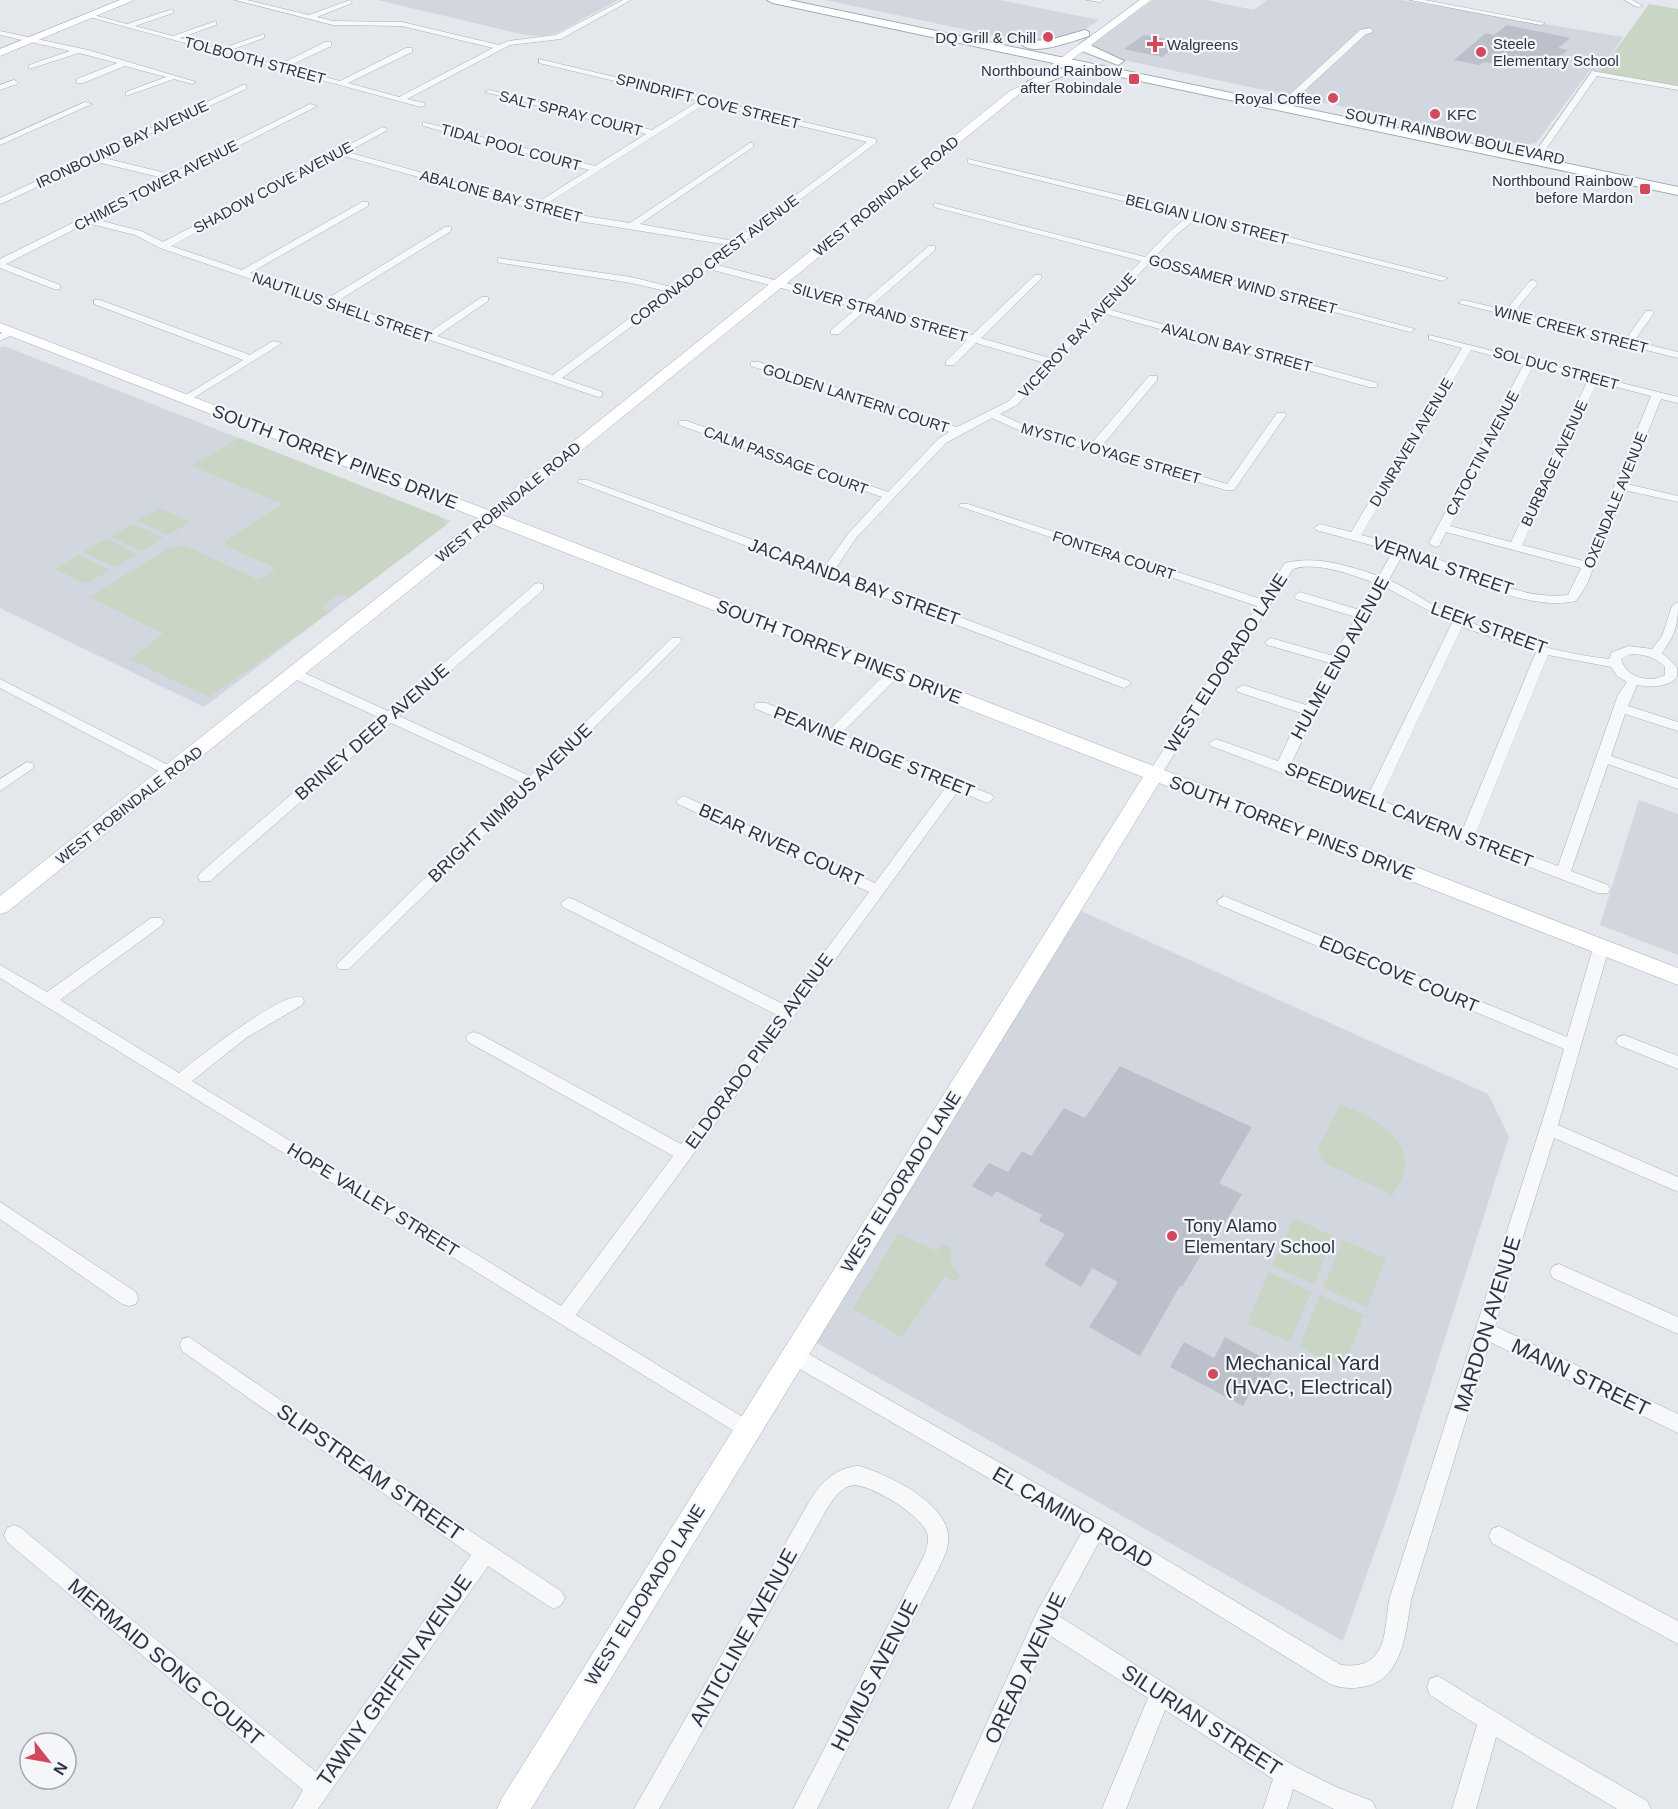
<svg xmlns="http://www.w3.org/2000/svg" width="1678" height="1809" viewBox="0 0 1678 1809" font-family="Helvetica,sans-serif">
  <rect width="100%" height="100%" fill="#e4e7ec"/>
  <!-- built -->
  <g fill="#d2d6de">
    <path d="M378,0h240l-61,33 -15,3 -17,-1z"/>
    <path d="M825,0h175l99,20 -22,14 -42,10z"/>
    <path d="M1153,0h53l48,10 13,-10h134l222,37 -23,35 -10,-2 -54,73 -14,2 -403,-86 -14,-4 -14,-10z"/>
    <path d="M4,346l447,175 -247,186 -204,-99v-260z"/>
    <path d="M1639,800l39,14v141l-78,-30z"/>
    <path d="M1072,907l416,187 21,43 -114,358 -52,146 -538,-305z"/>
  </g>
  <!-- green -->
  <g fill="#c9d6c5">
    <path d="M1649,4l29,5v77l-78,-14z"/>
    <path d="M240,438l201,79 5,8 -97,73 -10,-4 -18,14 9,4 -121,85 -80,-38 35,-25 -75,-37 82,-50 15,-1 73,34 17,-12 -51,-22 1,-6 57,-36 -92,-38z"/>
    <path d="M159,508l32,14 -23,13 -31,-14z"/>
    <path d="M133,524l31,14 -22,13 -32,-14z"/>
    <path d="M107,539l31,15 -23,13 -32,-15z"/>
    <path d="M79,555l31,15 -24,14 -31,-15z"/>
    <path d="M1341,1104c24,12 65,27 64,61 0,10 -8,21 -12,30l-69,-32 -7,-13z"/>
    <path d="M1293,1218l41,18 -20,48 -42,-18z"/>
    <path d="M898,1233l39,18 4,-8 11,5c-3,11 -1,21 9,27l-5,7 -11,-6 -43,61 -49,-28z"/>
    <path d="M1343,1240l43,18 -19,49 -44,-19z"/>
    <path d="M1269,1272l42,20 -21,50 -43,-19z"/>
    <path d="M1320,1295l44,20 -20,52 -45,-20z"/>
  </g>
  <!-- building -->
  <g fill="#bbc0ca">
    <path d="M1507,25l63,13 -12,10 10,2 -22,18 -31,-6 -6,4h-6l-19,-4 -5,3 -25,-5 32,-27 8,2z"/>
    <path d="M1144,35l38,7 -20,15 -38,-8z"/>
    <path d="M1120,1066l132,61 -33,56 23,11 -31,53 -4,-2 -25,42 -2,-1 -40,70 -51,-29 29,-45 -26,-14 -11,19 -37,-22 21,-31 -26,-13 3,-6 -46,-24 -4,6 -20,-11 17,-23 19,9 14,-21 9,5 33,-48 21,10z"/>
    <path d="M1225,1337l51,28 -9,16 -9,-5 -15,30 -73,-39 14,-25 30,16z"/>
  </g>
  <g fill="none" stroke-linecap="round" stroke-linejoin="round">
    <!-- street casing -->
    <g stroke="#a9aeb7" stroke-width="1">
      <g id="street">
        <path d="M235,0h12l62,15 41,-15 2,3 -35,14 16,4 69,1 97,23 9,-4 48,-6 67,-35h8l-70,39 -51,6 -103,54 17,4 1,2 -4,2 -335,-91 4,-2 37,10 46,-15v4l-38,13 38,10 43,-15v4l-36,13 40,11 44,-15v4l-36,13 51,14 46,-23h6v4l-44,21 53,14 66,-33h6v4l-64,31 51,14 94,-49 -91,-22 -69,-1z"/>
        <path d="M1087,0h16l-3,2z"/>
        <path d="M1410,0h15l120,23 -4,2z"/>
        <path d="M1624,0h8l11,6 -6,1z"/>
        <path d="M1370,28l3,4 -7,2 -75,69h-6v-4l75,-69z"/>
        <path d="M0,31l88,19 108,32 -4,2 -18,-5 -48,17v-4l40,-15 -41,-11 -42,17h-6v-4l40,-16 -38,-10 -50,16v-4l41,-14 -70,-16z"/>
        <path d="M539,59l337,80v4l-162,121 148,39 67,-57h6v4l-64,56 101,29 63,-60h6v4l-60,59 69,20 91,-97 -207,-54v-4l211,54 26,-27 17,-13 -220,-54v-4l227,54 253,65 -5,3 -247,-62 -19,15 -24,25 262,70 -5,3 -261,-69 -42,46 270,74v4h-8l-267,-74 -85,92 -17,9 24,11 67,19 58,-68h8v4l-56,67 126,37 50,-71h8l1,2 -52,75h-8l-210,-61 -24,-11 -46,25 -90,95 -21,32 294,111 2,3 -7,4 -547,-206 2,-2h8l238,86 23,-32 34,-37 -203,-72v-4h8l201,71 50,-53 11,-7 -198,-66v-4h8l198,65 52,-26 36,-38 -69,-20 -22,22h-8v-4l21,-21 -101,-30 -27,24h-8v-4l26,-22 -148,-39 -147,109 40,14v4l-4,1 -438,-149 -25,-13 -48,-12 -81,41 54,21v4h-6l-54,-21v-9l163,-81 -70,-17 -90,42 -3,1v-6l243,-113h3v4l-146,68 70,17 140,-70 7,2 -223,113 47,12 22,11 220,-115 4,2 -1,2 -39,21 188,52 54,-34 -166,-44v-4l172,44 51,-32 -161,-42 4,-2 163,40 47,-29 -160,-38zM706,103l161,39 -133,99 -94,-17 113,-77v-4h-3l-120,80 -57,-9 -30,-8zM340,155l232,65 156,25 -56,42 -41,-10 -133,-19v4l3,1 130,20 35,8 -113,84 -116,-39 51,-35v-4h-6l-54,36 -92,-31 115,-71v-4h-6l-118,72 -77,-26 118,-67v-4h-6l-120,68 -71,-24z"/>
        <path d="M1592,71l86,15v4l-81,-14 -56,80h-6l-1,-2z"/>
        <path d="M14,80l4,2 -1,2 -17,6v-5z"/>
        <path d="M85,102l7,2 -92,41v-5z"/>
        <path d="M1533,280l5,3 -24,29 112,27 20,-28h6l2,2 -20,28 44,11v6l-220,-55 5,-3 43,10 24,-29z"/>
        <path d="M94,300h6l150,55 23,-14 9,2 -95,59 -5,-3 1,-2 60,-37 -149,-56z"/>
        <path d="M12,328l5,3 -1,2 -16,8v-7z"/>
        <path d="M1429,335l249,62v6l-17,-4 -34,85 51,12v6l-54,-12 -37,94 -11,17c-52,12 -123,-30 -173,-47l-14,26c21,9 39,24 60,33 50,23 106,40 160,46l3,-7 17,-6 23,3 10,-13 10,-30 6,-4c0,24 -2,31 -16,51l15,14v10c-10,11 -26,10 -40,8l-9,21 50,16v9l-53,-17 -14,42 67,23v10l-70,-25 -37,107 37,14 2,4 -2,4h-10l-387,-147 -2,-3 7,-4 62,22 23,-48 -63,-21 -2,-3 7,-4 63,20 24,-42 -63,-18 -2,-3 6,-4 63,18 22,-39 -60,-18 -2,-3 6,-4 60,18 15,-27c-24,-8 -57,-22 -82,-14l-134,209 -5,2 -7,-5 110,-169 -299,-100 2,-2h8l293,95 24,-36c31,-8 64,3 94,13l14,-25 -77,-21 -2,-2 6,-4 31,8 111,-184 -33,-9zM1471,350l53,14 -95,179 6,4 4,-1 7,-14 135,36 -13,27c-49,6 -100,-25 -145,-42 -20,-8 -41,-13 -62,-18zM1533,366l55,14 -77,162 -61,-16zM1597,382l54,14 -67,165 -62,-16zM1385,587l67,36 -84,172 -78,-29 26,-55zM1462,627l74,25 -74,179 -82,-31zM1631,654c13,0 24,3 34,13v8c-17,9 -39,2 -44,-16zM1548,655l63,12 6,9 10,6 -9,13 -60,171 -83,-31z"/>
        <path d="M539,583l4,1v6l-144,126 131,60 142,-138h8l2,3 -333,328h-10l-3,-4 186,-182 -131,-60 -181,158h-10l-2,-4 2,-4 180,-155 -92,-42 -1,-3 1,-3h10l90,41 147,-127z"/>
        <path d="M894,669l6,4 -1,3 -58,58 151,61 2,3 -7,5 -29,-12 -382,524 178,109 3,6 -3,6 -7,3 -747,-461v-13l47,27 104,-74h10l3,4 -3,4 -101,74 119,73c19,-15 103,-82 123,-76l2,4 -2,4 -56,33 -54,43 369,225 112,-150 -205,-114 -2,-4 2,-4 6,-2 6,2 201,110 96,-129 -214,-108 -2,-4 7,-5 5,1 212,106 84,-113 -191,-88 -2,-3 7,-5 5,2 187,85 71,-96 -190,-78 -2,-3 2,-3h10l64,26 59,-59z"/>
        <path d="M0,679l176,90 2,3 -2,3h-10l-166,-87z"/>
        <path d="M27,762l5,1 2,3 -2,3 -32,22v-12z"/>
        <path d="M1224,896l343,141 26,-89 3,-4h10l3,4 -51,177 120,52v15l-124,-54 -59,188 183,88v19l-188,-91 -79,258c-5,31 -8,77 -44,86 -13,3 -25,3 -37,-2l-231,-142 -40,74 235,150 42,21 36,14 4,8h-42l-41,-20 -6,20h-24l10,-30 -108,-69 -39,99h-24l46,-111 -99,-63 -77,174h-24l89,-197 45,-80 -296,-171 -2,-6 2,-6 7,-2 7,2 302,172 239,144c46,5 43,-30 48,-65l160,-500 15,-51 -345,-144 -2,-4z"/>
        <path d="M1624,1035l54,21v13l-60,-24 -2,-4 2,-4z"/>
        <path d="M0,1202l136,90 2,6 -2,6 -7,2 -7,-2 -122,-85z"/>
        <path d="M1559,1264l119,53v17l-125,-56 -3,-6 3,-6z"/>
        <path d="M189,1337l280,193 92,61 4,7 -4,7 -7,4 -7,-4 -59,-39 -170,243h-26l11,-19 -296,-248 -3,-7 3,-7 7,-3 7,3 295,244 155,-217 -289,-204 -2,-6 2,-6z"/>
        <path d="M859,1466c28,8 85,35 89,68 2,13 -5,25 -10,36l-121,239h-24l131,-253c2,-7 6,-16 3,-23 -5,-17 -61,-53 -78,-47 -11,4 -19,18 -25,28l-165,295h-25l176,-309c12,-18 26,-33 49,-34z"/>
        <path d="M1499,1526l179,95v23l-186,-101 -3,-7 3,-7z"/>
        <path d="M1438,1676l100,62 109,63 4,8h-34l-121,-72 -20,72h-24l25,-84 -47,-30 -3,-8 3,-8z"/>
      </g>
    </g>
    <!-- secondary casing -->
    <g stroke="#a9aeb7" stroke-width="1">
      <g id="secondary">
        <path d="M120,0h14l-134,56v-7z"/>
        <path d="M1140,0h11l-116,87 -17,8 -516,420 1176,453v17l-519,-202 -628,1026h-34l5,-11 641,-1021 -651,-253 -485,388 -7,2v-18l478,-378 -478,-186v-9l488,187 522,-419 17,-8z"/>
      </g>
    </g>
    <!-- primary casing -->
    <g stroke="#a3abb8" stroke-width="2">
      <g id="primary">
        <path d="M767,0h22l889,187v8l-590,-125 -25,6 -32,13 -4,-1 -2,-3 2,-3 28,-12 17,-3 -299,-64z"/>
        <path d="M1085,30l4,2v4c-16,5 -54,20 -67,9l6,-4 22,-1z"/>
        <path d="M1086,40l4,1 2,5 32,15 -6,4 -36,-14 -2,-7z"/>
      </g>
    </g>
    <!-- street -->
    <use href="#street" fill="#f7f8fa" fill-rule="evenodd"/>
    <!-- secondary -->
    <use href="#secondary" fill="#fff" fill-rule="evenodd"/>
    <!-- primary -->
    <use href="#primary" fill="#fff" fill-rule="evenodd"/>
  </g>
  <!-- markers -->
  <g fill="#d1495b" stroke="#f4f6f9" stroke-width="2">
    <circle cx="1048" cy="37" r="6"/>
    <path d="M1152 35h6v6h6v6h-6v6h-6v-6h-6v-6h6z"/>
    <circle cx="1481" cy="52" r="6"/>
    <rect x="1128" y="73" width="12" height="12" rx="3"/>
    <circle cx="1333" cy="98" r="6"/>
    <circle cx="1435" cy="114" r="6"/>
    <rect x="1639" y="183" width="12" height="12" rx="3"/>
    <circle cx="1172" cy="1236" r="6"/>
    <circle cx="1213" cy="1374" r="6"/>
  </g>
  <g text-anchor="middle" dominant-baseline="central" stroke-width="4.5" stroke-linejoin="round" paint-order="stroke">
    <!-- far-poi labels -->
    <g font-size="15" fill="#2b3445" stroke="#f4f6f9" text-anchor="end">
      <text x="1036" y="37">DQ Grill &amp; Chill</text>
      <text x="1493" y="43" text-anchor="start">Steele<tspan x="1493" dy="17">Elementary School</tspan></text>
      <text x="1167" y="44" text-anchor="start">Walgreens</text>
      <text x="1122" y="70">Northbound Rainbow<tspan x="1122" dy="17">after Robindale</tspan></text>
      <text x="1321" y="98">Royal Coffee</text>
      <text x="1447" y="114" text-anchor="start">KFC</text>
      <text x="1633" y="180">Northbound Rainbow<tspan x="1633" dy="17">before Mardon</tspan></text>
    </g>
    <!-- far-street labels -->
    <g font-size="15" fill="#2b3445" stroke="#f4f6f9">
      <text transform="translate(255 60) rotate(15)">TOLBOOTH STREET</text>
      <text transform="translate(708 101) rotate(14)">SPINDRIFT COVE STREET</text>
      <text transform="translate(571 113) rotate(14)">SALT SPRAY COURT</text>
      <text transform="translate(1455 136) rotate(12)">SOUTH RAINBOW BOULEVARD</text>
      <text transform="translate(122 144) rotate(-25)">IRONBOUND BAY AVENUE</text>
      <text transform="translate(511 147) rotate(15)">TIDAL POOL COURT</text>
      <text transform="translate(156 185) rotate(-27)">CHIMES TOWER AVENUE</text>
      <text transform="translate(273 187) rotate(-28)">SHADOW COVE AVENUE</text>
      <text transform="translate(501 196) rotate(15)">ABALONE BAY STREET</text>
      <text transform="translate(886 196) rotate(-39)">WEST ROBINDALE ROAD</text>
      <text transform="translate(1207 219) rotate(14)">BELGIAN LION STREET</text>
      <text transform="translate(714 260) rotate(-37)">CORONADO CREST AVENUE</text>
      <text transform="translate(1243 284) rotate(15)">GOSSAMER WIND STREET</text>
      <text transform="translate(342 307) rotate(19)">NAUTILUS SHELL STREET</text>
      <text transform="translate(880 312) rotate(16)">SILVER STRAND STREET</text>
      <text transform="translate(1571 329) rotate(14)">WINE CREEK STREET</text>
      <text transform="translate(1077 335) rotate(-47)">VICEROY BAY AVENUE</text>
      <text transform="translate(1237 347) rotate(15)">AVALON BAY STREET</text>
      <text transform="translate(1556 368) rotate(15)">SOL DUC STREET</text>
      <text transform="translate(856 398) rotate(18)">GOLDEN LANTERN COURT</text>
      <text transform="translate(1411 442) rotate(-59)">DUNRAVEN AVENUE</text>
      <text transform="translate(1111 453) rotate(16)">MYSTIC VOYAGE STREET</text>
      <text transform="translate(1482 453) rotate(-62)">CATOCTIN AVENUE</text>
      <text transform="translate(786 460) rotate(20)">CALM PASSAGE COURT</text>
      <text transform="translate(1554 463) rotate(-65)">BURBAGE AVENUE</text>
      <text transform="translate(1615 500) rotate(-68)">OXENDALE AVENUE</text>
      <text transform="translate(508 502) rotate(-39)">WEST ROBINDALE ROAD</text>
      <text transform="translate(1114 555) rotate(18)">FONTERA COURT</text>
      <text transform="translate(129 805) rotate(-38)">WEST ROBINDALE ROAD</text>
    </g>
    <!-- street labels -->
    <g font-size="18" fill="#2b3445" stroke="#f4f6f9">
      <text transform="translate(335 457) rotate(21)">SOUTH TORREY PINES DRIVE</text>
      <text transform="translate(1443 566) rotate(19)">VERNAL STREET</text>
      <text transform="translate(854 582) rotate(20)">JACARANDA BAY STREET</text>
      <text transform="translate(1489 628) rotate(20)">LEEK STREET</text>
      <text transform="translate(839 652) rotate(21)">SOUTH TORREY PINES DRIVE</text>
      <text transform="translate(1340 658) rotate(-61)">HULME END AVENUE</text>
      <text transform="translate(1226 663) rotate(-57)">WEST ELDORADO LANE</text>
      <text transform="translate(372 732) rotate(-41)">BRINEY DEEP AVENUE</text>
      <text transform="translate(874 752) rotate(22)">PEAVINE RIDGE STREET</text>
      <text transform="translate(510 803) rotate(-44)">BRIGHT NIMBUS AVENUE</text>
      <text transform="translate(1409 815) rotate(21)">SPEEDWELL CAVERN STREET</text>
      <text transform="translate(1292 828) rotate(21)">SOUTH TORREY PINES DRIVE</text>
      <text transform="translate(781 845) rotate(24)">BEAR RIVER COURT</text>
      <text transform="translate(1399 974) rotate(23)">EDGECOVE COURT</text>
      <text transform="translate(759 1051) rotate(-54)">ELDORADO PINES AVENUE</text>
      <text transform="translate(901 1182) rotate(-58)">WEST ELDORADO LANE</text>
      <text transform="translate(373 1200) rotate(32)">HOPE VALLEY STREET</text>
      <text transform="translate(645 1595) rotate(-58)">WEST ELDORADO LANE</text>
    </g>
    <!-- poi labels -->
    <g font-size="18" fill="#2b3445" stroke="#f4f6f9" text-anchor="start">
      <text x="1184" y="1226">Tony Alamo<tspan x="1184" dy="21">Elementary School</tspan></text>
    </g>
    <!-- near-street labels -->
    <g font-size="21" fill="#2b3445" stroke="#f4f6f9">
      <text transform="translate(1487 1324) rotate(-73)">MARDON AVENUE</text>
      <text transform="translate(1581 1377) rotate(26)">MANN STREET</text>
      <text transform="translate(370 1472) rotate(35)">SLIPSTREAM STREET</text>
      <text transform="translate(1073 1517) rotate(30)">EL CAMINO ROAD</text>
      <text transform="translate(743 1637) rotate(-61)">ANTICLINE AVENUE</text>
      <text transform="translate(166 1662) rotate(40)">MERMAID SONG COURT</text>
      <text transform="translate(1025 1668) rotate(-65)">OREAD AVENUE</text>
      <text transform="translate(874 1675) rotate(-63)">HUMUS AVENUE</text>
      <text transform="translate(394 1680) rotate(-55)">TAWNY GRIFFIN AVENUE</text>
      <text transform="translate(1202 1720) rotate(33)">SILURIAN STREET</text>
    </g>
    <!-- near-poi labels -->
    <g font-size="21" fill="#2b3445" stroke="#f4f6f9" text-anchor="start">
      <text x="1225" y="1362">Mechanical Yard<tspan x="1225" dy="24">(HVAC, Electrical)</tspan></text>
    </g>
  </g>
  <!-- north arrow -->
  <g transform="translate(48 1761) rotate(121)"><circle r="28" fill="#f4f6f9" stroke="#a4a8b1" stroke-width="1.5"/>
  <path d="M0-4.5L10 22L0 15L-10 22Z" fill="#d1495b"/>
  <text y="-9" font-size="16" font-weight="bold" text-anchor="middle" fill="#2b3445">N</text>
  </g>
</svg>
